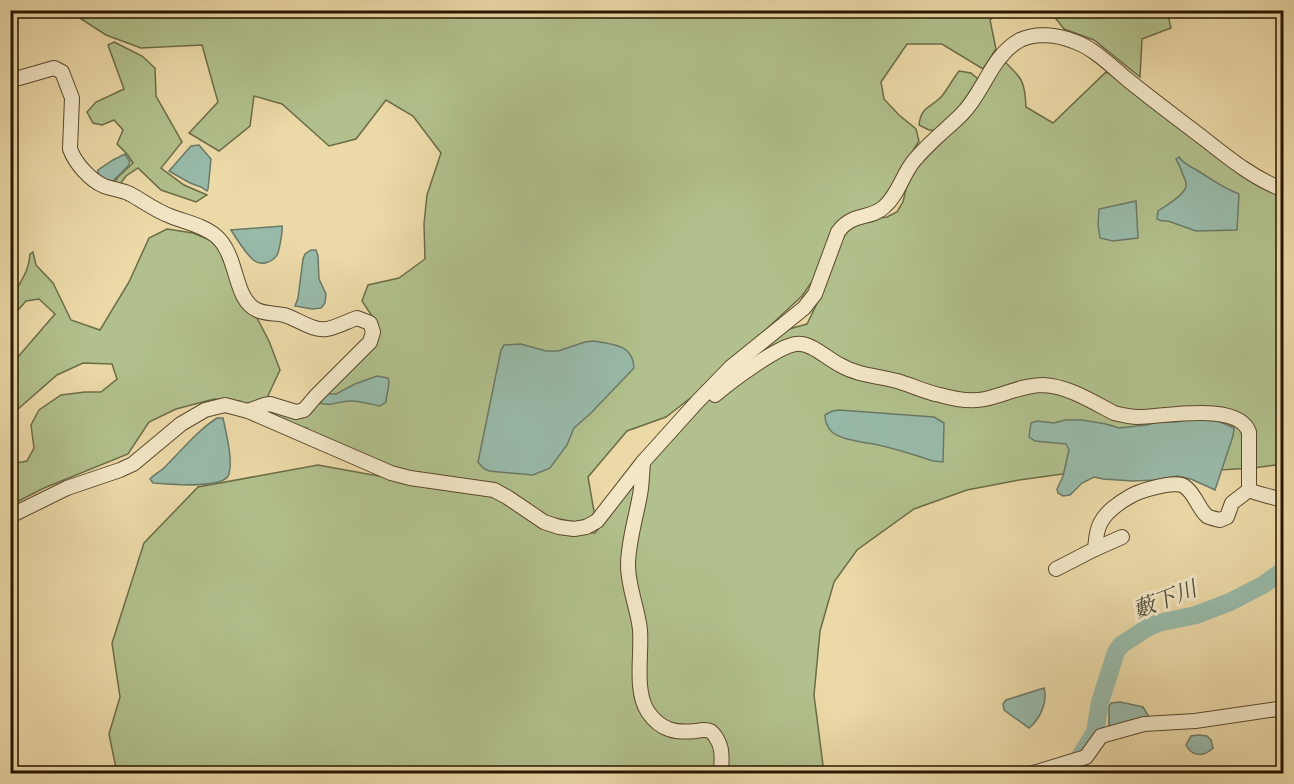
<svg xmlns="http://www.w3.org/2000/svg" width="1294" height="784" viewBox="0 0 1294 784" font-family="Alegreya,'Noto Serif JP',serif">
  <rect width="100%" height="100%" fill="#ebd9a7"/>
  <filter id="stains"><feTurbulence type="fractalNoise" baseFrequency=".00333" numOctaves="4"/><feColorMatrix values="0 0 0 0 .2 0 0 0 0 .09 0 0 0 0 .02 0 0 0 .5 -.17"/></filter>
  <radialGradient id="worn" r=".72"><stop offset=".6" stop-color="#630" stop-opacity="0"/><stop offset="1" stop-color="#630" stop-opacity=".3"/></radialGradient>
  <!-- green -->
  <g fill="#b1c08c" stroke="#6c6c47" stroke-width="1.5">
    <path d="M69,11h933l-12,9 6,29 -13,20 -41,-25h-35l-26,38 3,17 15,16 17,14 3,12 -20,32 -8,21 -11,9 -37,16 -25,54 -16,23 -100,93 -36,28 -39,14 -39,46 7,40 -20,5 -26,-5 -50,-30 -98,-15 -94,-40v-4l-15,-3 -32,-14 7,-3 28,7 81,-89 -4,-10 -10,-15 6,-16 31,-7 26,-19 -1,-35 3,-29 14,-42 -28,-37 -27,-16 -30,39 -27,7 -47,-42 -28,-8 -4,30 -31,25 -30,-18 29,-31 -16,-57 -61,3 -35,-13z"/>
    <path d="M1050,11h117l4,17 -29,11 -2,38 -46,-37 -30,-11z"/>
    <path d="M114,42l28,14 13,12 1,28 26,46 -21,26 23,17 23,10 -11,7 -35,-12 -23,-22 -12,8 -8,11 -5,-3 5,-7 15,-14 -6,-9 -10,-10 6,-14 -9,-10 -12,5 -9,-2 -6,-11 9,-10 28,-13 -16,-44z"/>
    <path d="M1004,61c18,17 21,20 22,46l27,16 53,-51 16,8 161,114v270l-30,4 -86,5 -75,-3 -73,10 -52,10 -53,19 -57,41 -23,32 -14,49 -6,64 10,78h-707l-8,-39 11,-37 -8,-54 32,-100 54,-56 120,-22 176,32 64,35 37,1 53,-67 42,-47 47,-48 52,-42 18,-5 14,-29 17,-48 11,-19 23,-9 15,-2 10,-5 6,-10 6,-26 19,-20 44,-44z"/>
    <path d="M959,71l12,2 7,6c-12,20 -24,37 -41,52l-8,-1 -10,-5c2,-19 12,-17 23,-29 6,-8 11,-17 17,-25z"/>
    <path d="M167,229l26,4 17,7 9,9 22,55 16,14 12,23 11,29 -14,30 -18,6 -8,-5 -26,-2 -38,10 -27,13 -21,32 -84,34 -33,17v-41l16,-3 7,-13 -3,-23 8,-15 22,-15 24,-3h16l16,-13 -5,-15 -29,-1 -26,12 -39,34 -7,-15v-29l44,-51 -16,-15 -13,2 -15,17c0,-6 -2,-14 1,-19 7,-17 17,-26 18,-45l3,-2 3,13 17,18 18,37 29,10 29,-48 20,-44z"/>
  </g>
  <!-- water -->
  <g fill="#98baa9" stroke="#6b7966" stroke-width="1.5">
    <path d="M199,145l12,14 -3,30 -1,2 -6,-4 -11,-4 -21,-12 22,-25z"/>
    <path d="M125,154l5,8 -2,4 -18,18 -12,-6v-8l15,-10z"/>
    <path d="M1179,157c5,7 9,8 16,12 15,9 26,18 44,25l-2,36 -41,1 -28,-10h-6l-5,-2 1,-8c7,-5 27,-16 28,-25 1,-6 -3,-9 -4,-14 -2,-5 -3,-8 -6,-13z"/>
    <path d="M1136,201l2,37 -25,3 -13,-3 -2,-13 1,-16z"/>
    <path d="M282,226c1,4 -3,26 -5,29 -4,7 -16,11 -22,6 -7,-4 -19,-23 -24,-31z"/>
    <path d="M311,250h5l2,6 1,23 7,15 -1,9 -4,5 -9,1 -17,-3 3,-8 5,-39 2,-5z"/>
    <path d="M594,341c19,4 39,3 40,27l-43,45 -17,15 -7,17 -17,23 -17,7 -44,-4 -6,-3 -5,-6 23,-112 3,-5 17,-1 25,7h12l27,-9z"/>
    <path d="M377,376l11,2c3,8 -2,15 -2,24l-6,4c-10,-2 -20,-5 -30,-5 -13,0 -17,6 -30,2l7,-9h9l19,-10z"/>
    <path d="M839,410l95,7 10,6 -1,39 -10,-1c-18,-6 -36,-12 -55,-16 -14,-3 -34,-4 -46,-13 -5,-5 -7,-10 -7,-17l7,-4z"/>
    <path d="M217,418h6c3,15 10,40 6,56 -4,16 -62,10 -76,9l-3,-4c4,-5 10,-7 15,-12 17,-17 32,-36 52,-49z"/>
    <path d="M1191,419l27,2 16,7 -1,8 -18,54 -24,-11 -14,-3 -21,4 -23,1 -30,-2 -9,-2 -12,6 -12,12 -7,1 -5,-3 -1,-4 6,-13 6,-26 -3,-6 -31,-3 -6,-4 2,-14 6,-2 17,2 11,-3h17l24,4 13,4 27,-3 12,-3h18z"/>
    <path d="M1044,688c4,14 -4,31 -15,40l-25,-18 -1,-6 3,-4z"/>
    <path d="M1120,702l23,5 6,10 -40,10v-21l2,-3z"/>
    <path d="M1198,735l9,1 4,4 2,8c-9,9 -21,9 -27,-3l5,-9z"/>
  </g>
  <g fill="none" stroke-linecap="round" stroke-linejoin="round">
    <!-- river -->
    <path stroke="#98baa9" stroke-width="18" d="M1077,774l4,-19 14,-23 5,-30 16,-50 5,-7 26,-17 11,-5 38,-8 34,-13 33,-17 21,-15"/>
    <!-- minor casing -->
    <g stroke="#59482b" stroke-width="16">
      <g id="minor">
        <path d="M10,76l2,4 42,-12 8,4 10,26 -2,51c5,14 20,31 34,37 8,3 18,4 26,8 13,7 26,17 40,22 15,6 33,9 46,20 23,20 17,63 41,74 8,4 18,3 27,5 14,4 28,16 43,14 10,-2 21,-8 30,-11l13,5 3,9 -3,10 -54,54 -12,14 -8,2 -26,-8 -6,1 -16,6"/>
        <path d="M715,395c15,-13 63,-49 81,-51 15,-2 30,14 44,21 17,10 38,11 57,16 14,4 28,11 43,14 14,4 31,7 45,4 20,-4 37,-14 58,-14 25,1 50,17 71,28 8,2 16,4 24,4 25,0 100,-16 111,15v58c11,5 23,6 35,11"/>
        <path d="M643,462c-1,11 -1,22 -3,33 -4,22 -11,44 -12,68 -1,22 10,45 12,67 2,25 -6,61 8,82 13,19 28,21 48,19 5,-1 10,-2 14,0 4,2 9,11 10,15 3,8 1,19 1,28"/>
        <path d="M10,516l57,-28 53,-18 13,-6 48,-40 24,-14 20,-5 23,6 143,62 19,5 84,12 13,7 37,25 15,5 15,2 12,-2 11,-6 46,-59 54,-60 34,-35 73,-59 11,-14 23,-62c14,-20 32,-12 46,-25 14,-12 18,-31 29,-45 14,-18 33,-32 49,-48 22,-22 29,-58 58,-74 16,-8 38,-5 53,1 21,7 38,25 55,39 26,21 53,41 79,61 24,19 48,38 77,49"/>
        <path d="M1095,549l27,-12"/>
        <path d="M1056,569l39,-20c1,-9 1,-19 6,-27 5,-10 19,-20 28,-25 9,-6 46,-17 55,-11 11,7 15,24 23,30 3,2 9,3 13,4l7,-3 5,-14 17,-13"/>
        <path d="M1030,774l56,-17 15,-21 43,-12 51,-3 89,-13"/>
      </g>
    </g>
    <!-- minor -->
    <use href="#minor" stroke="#f2e6c6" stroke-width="14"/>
  </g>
  <g text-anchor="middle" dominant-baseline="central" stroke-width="6" stroke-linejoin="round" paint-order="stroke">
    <!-- water labels -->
    <g font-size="22" font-style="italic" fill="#4f503c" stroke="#f2e6c6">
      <text transform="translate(1165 600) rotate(-21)">藪下川</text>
    </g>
  </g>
  <!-- margin -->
  <rect width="1294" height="784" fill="none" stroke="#ebd9a7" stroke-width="36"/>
  <rect x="12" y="12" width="1270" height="760" fill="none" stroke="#281702" stroke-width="3"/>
  <rect x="18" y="18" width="1258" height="748" fill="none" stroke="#281702" stroke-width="1.5"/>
  <rect width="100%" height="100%" filter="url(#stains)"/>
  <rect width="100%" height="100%" fill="url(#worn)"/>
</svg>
